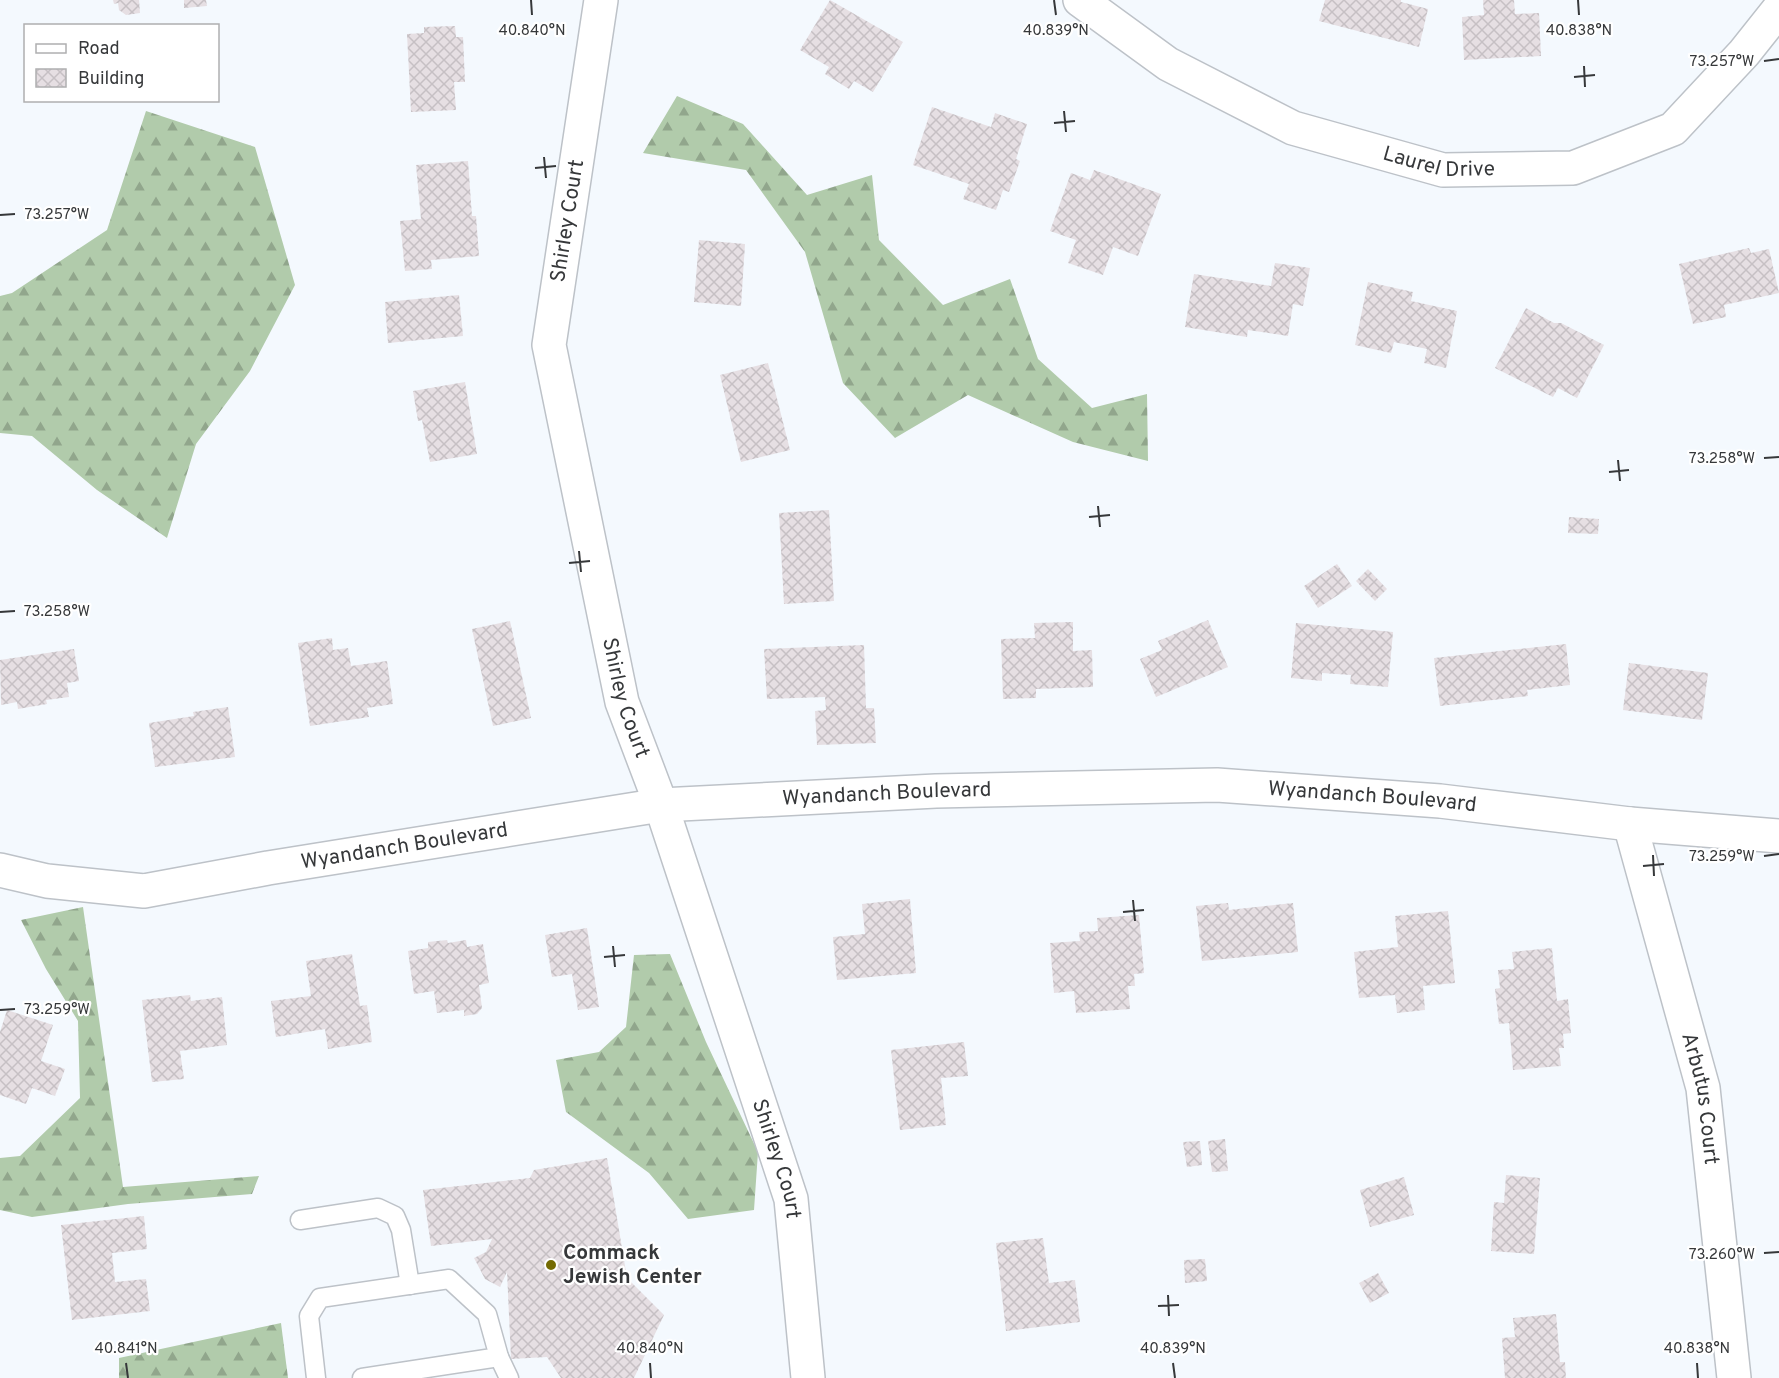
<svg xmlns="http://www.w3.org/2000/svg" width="1779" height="1378" viewBox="0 0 1779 1378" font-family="Overpass,sans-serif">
  <defs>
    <pattern id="forest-firs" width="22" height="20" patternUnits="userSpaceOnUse" patternTransform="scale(1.5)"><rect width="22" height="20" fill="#b1cbab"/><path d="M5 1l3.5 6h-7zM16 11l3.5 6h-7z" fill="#91a68c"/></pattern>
    <pattern id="building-cross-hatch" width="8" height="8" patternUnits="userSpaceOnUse" patternTransform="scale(1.5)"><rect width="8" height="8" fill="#e6dfe3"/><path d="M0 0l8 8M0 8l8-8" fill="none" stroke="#c6c0c4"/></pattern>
  </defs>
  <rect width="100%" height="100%" fill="#f4f9fe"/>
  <!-- forest -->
  <g fill="url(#forest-firs)">
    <path d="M677,96l66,28 64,71 65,-20 7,65 64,65 67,-26 28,80 54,49 55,-14 1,67 -75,-19 -105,-47 -73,43 -52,-55 -38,-131 -59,-82 -103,-17z"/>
    <path d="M146,111l109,36 40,138 -45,86 -54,73 -29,94 -70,-48 -65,-54 -32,-3v-137l12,-3 95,-63z"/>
    <path d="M83,907l40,280 136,-11 -7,18 -124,10 -96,13 -32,-7v-52l20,-2 60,-58 -2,-77 -32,-52 -25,-49z"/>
    <path d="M670,954l36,88 52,110 -4,58 -66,9 -39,-46 -83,-61 -10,-52 43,-8 27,-25 8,-72z"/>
    <path d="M281,1323l7,55h-169v-20z"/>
  </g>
  <!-- building -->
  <g fill="url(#building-cross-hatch)">
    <path d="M113,0h26l1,13 -14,2 -7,-5 -1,-7 -4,1z"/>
    <path d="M184,0h22l1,6 -23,2z"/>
    <path d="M830,0l73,42 -30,50 -19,-11 -5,8 -24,-15 4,-7 -29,-17z"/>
    <path d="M1325,0h76v2l27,7 -9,38 -100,-26z"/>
    <path d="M1483,0h31l1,14 24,-1 2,43 -77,4 -2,-43 22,-2z"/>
    <path d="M455,26l1,11h7l2,45h-11l2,28 -45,2 -4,-78 17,-1v-6z"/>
    <path d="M932,107l59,20 4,-14 32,11 -11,35 4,2 -11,31 -6,-2 -7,20 -33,-11 6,-15 -56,-19z"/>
    <path d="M468,161l4,55h4l3,40 -48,4 1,9 -27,2 -5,-50 21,-2 -5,-54z"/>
    <path d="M1094,170l67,24 -23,62 -25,-9 -10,28 -35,-12 8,-23 -26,-9 21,-58 19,7z"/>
    <path d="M699,240l46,4 -4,62 -47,-4z"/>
    <path d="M1749,248l2,5 18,-4 10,44 -55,12 2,12 -33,7 -14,-60z"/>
    <path d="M1275,263l35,5 -7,38 -10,-2 -5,32 -40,-6 -1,7 -62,-10 9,-53 77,12z"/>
    <path d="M1368,282l45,10 -2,9 46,10 -11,57 -22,-5 3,-14 -33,-7 -3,11 -36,-8z"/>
    <path d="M459,295l4,41 -75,7 -3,-41z"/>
    <path d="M1526,308l28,15h7l43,22 -27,53 -19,-10 -5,9 -58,-29z"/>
    <path d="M768,363l22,87 -49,12 -21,-87z"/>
    <path d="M465,382l12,72 -47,8 -8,-42 -4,1 -5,-30z"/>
    <path d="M829,510l5,91 -50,3 -5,-91z"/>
    <path d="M1569,517l30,2 -1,15 -30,-1z"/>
    <path d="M1337,564l15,22 -34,22 -14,-22z"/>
    <path d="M1368,569l19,20 -12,12 -19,-20z"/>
    <path d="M1208,620l20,47 -72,30 -16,-38 22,-9 -4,-9z"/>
    <path d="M510,621l21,97 -38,8 -21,-97z"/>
    <path d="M1073,622v29l19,-1 1,37 -57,2v9l-33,1 -2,-60 34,-1 -1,-15z"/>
    <path d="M1296,623l97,9 -5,55 -38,-3 1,-9 -29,-2v8l-31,-3z"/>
    <path d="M332,638l1,12 15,-2 3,18 36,-5 6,43 -26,4 2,9 -59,9 -12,-83z"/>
    <path d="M1566,644l4,41 -43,5 1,6 -88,10 -6,-48z"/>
    <path d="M864,645l2,63h8l2,35 -59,2 -2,-34 11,-1 -1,-13 -58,2 -3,-50z"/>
    <path d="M74,649l5,32 -12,2 2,14 -23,3 1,4 -29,5 -1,-7 -16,3 -1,-45z"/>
    <path d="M1629,663l79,10 -6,47 -79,-10z"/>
    <path d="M228,707l7,50 -80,10 -6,-44 45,-7 -1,-4z"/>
    <path d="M910,899l6,74 -79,7 -4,-43 32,-3 -3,-30z"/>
    <path d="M1228,903l1,7 64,-7 5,49 -96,9 -6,-55z"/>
    <path d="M1448,911l7,72 -32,3 2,24 -28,3 -2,-18 -36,3 -5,-46 44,-5 -3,-31z"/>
    <path d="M1139,915l5,58 -10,1 1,12h-7l2,23 -54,4 -2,-22 -20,2 -4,-50 30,-2 -1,-9 19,-1 -1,-13z"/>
    <path d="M587,928l12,79 -21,3 -6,-36 -20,3 -7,-42z"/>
    <path d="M447,940l1,3 18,-3 1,7 16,-3 6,39 -10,2 3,23 -5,6 -13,2v-6l-27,3 -3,-22 -20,3 -6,-43 20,-3v-6z"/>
    <path d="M1552,948l5,53 11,-2 3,34 -8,1 1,14h-5l2,18 -48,4 -4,-47 -10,1 -4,-35 5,-1 -2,-18 16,-1 -2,-17z"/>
    <path d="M352,954l8,52 7,-1 5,37 -44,7 -3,-20 -49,8 -5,-36 40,-5 -5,-35z"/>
    <path d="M190,995l1,6 31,-4 5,48 -47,6 4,28 -32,3 -10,-82z"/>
    <path d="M7,1010l46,15 -12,36 24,8 -10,27 -23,-8 -6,16 -26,-9v-63z"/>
    <path d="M964,1042l4,34 -27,2 5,47 -46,5 -9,-80z"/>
    <path d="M1225,1139l3,32 -16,1 -4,-31z"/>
    <path d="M1200,1141l2,24 -15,2 -4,-25z"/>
    <path d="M607,1158l20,120 37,37 -30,63h-73l-14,-21 -36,2 -4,-87 -7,15 -15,-8 -11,-21 12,-6 6,-13 -61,7 -8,-56 107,-12 4,-8z"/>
    <path d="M1506,1175l34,3 -6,76 -43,-3 3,-49 10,1z"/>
    <path d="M1404,1177l10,38 -44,12 -10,-37z"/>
    <path d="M144,1216l3,33 -35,4 3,29 31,-3 4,32 -78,9 -11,-95z"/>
    <path d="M1043,1238l6,45 26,-3 5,42 -74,9 -10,-88z"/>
    <path d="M1205,1259l2,22 -22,2 -1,-23z"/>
    <path d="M1378,1273l11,20 -19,10 -11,-20z"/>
    <path d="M1556,1314l4,48h5l1,16h-61l-3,-40 13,-1 -2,-19z"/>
  </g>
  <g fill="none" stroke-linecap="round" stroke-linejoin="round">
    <!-- service casing -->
    <g stroke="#bdc2c8" stroke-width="21">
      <g id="service">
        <path d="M300,1220l78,-12 17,8 6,14 9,55"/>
        <path d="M499,1357l10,21"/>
        <path d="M316,1378l-7,-62 11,-18 129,-19 38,35 12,43 -137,21"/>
      </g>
    </g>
    <!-- minor casing -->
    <g stroke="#bdc2c8" stroke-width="36">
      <g id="minor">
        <path id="s1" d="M601,0l-52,345 73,357 39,103 130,394 17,179"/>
        <path id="s2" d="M1080,0l88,64 125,64 150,42 130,-2 100,-39 71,-76 35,-44"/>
        <path id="s3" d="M1630,824l73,264 31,290"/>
        <path id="s4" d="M0,870l47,11 97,10 124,-23 393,-63 275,-14 281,-6 223,16 190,23 149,12"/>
      </g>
    </g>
    <!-- service -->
    <use href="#service" stroke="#fff" stroke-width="18"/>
    <!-- minor -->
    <use href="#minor" stroke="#fff" stroke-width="33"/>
  </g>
  <!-- ticks -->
  <path fill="none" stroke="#36383a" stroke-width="2" d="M531,0l1,15M1054,0l2,15M1578,0l1,15M1764,61l15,-2M1584,66l1,21M1574,77l21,-2M1064,111l2,21M1054,123l21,-2M544,157l2,21M535,168l21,-2M0,215l15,-1M1764,458l15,-1M1618,460l2,21M1609,472l20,-2M1098,506l2,21M1089,517l21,-2M579,551l2,21M569,563l21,-2M0,612l15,-1M1653,855l1,21M1764,856l15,-2M1643,866l21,-2M1133,900l2,21M1123,912l21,-2M613,946l2,21M604,957l21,-2M0,1010l15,-1M1764,1253l15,-1M1168,1295l1,21M1158,1306l21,-1M126,1363l2,15M650,1363l1,15M1173,1363l2,15M1697,1363l1,15"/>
  <!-- markers -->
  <circle fill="#746a02" stroke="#fff" stroke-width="2" cx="551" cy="1265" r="6"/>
  <g text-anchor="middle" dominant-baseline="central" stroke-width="4.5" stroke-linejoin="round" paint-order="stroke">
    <!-- street labels -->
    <g font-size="21" fill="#36383a" stroke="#fff">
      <text stroke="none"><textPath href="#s2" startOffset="400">Laurel Drive</textPath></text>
      <text transform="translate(568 221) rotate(-81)">Shirley Court</text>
      <text stroke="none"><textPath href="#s1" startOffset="710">Shirley Court</textPath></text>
      <text stroke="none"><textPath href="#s4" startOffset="896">Wyandanch Boulevard</textPath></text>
      <text stroke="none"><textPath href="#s4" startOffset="1382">Wyandanch Boulevard</textPath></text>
      <text stroke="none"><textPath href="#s4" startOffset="410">Wyandanch Boulevard</textPath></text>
      <text stroke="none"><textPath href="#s3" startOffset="284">Arbutus Court</textPath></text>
      <text stroke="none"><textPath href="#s1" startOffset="1196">Shirley Court</textPath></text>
    </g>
    <!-- poi labels -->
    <g font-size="21" font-weight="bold" fill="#36383a" stroke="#fff" text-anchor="start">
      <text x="563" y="1253">Commack<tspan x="563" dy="24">Jewish Center</tspan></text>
    </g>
  </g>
  <g font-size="15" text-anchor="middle" fill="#36383a" stroke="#fff" stroke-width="4.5" stroke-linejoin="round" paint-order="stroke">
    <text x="532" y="35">40.840°N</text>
    <text x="1056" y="35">40.839°N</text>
    <text x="1579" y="35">40.838°N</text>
    <text x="1722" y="66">73.257°W</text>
    <text x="57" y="219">73.257°W</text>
    <text x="1722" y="463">73.258°W</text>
    <text x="57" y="616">73.258°W</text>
    <text x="1722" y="861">73.259°W</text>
    <text x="57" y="1014">73.259°W</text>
    <text x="1722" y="1259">73.260°W</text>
    <text x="126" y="1353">40.841°N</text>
    <text x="650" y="1353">40.840°N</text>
    <text x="1173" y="1353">40.839°N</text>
    <text x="1697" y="1353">40.838°N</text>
  </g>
  <!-- legend -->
  <rect x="24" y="24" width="195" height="78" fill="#ffffff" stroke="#afafb0" stroke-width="1.5"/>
  <rect x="36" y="44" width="30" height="9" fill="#ffffff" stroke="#afafb0" stroke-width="1.5"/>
  <text x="78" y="54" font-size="18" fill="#36383a">Road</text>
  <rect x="36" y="69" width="30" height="18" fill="url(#building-cross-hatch)" stroke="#afafb0" stroke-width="1.5"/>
  <text x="78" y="84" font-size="18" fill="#36383a">Building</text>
</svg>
